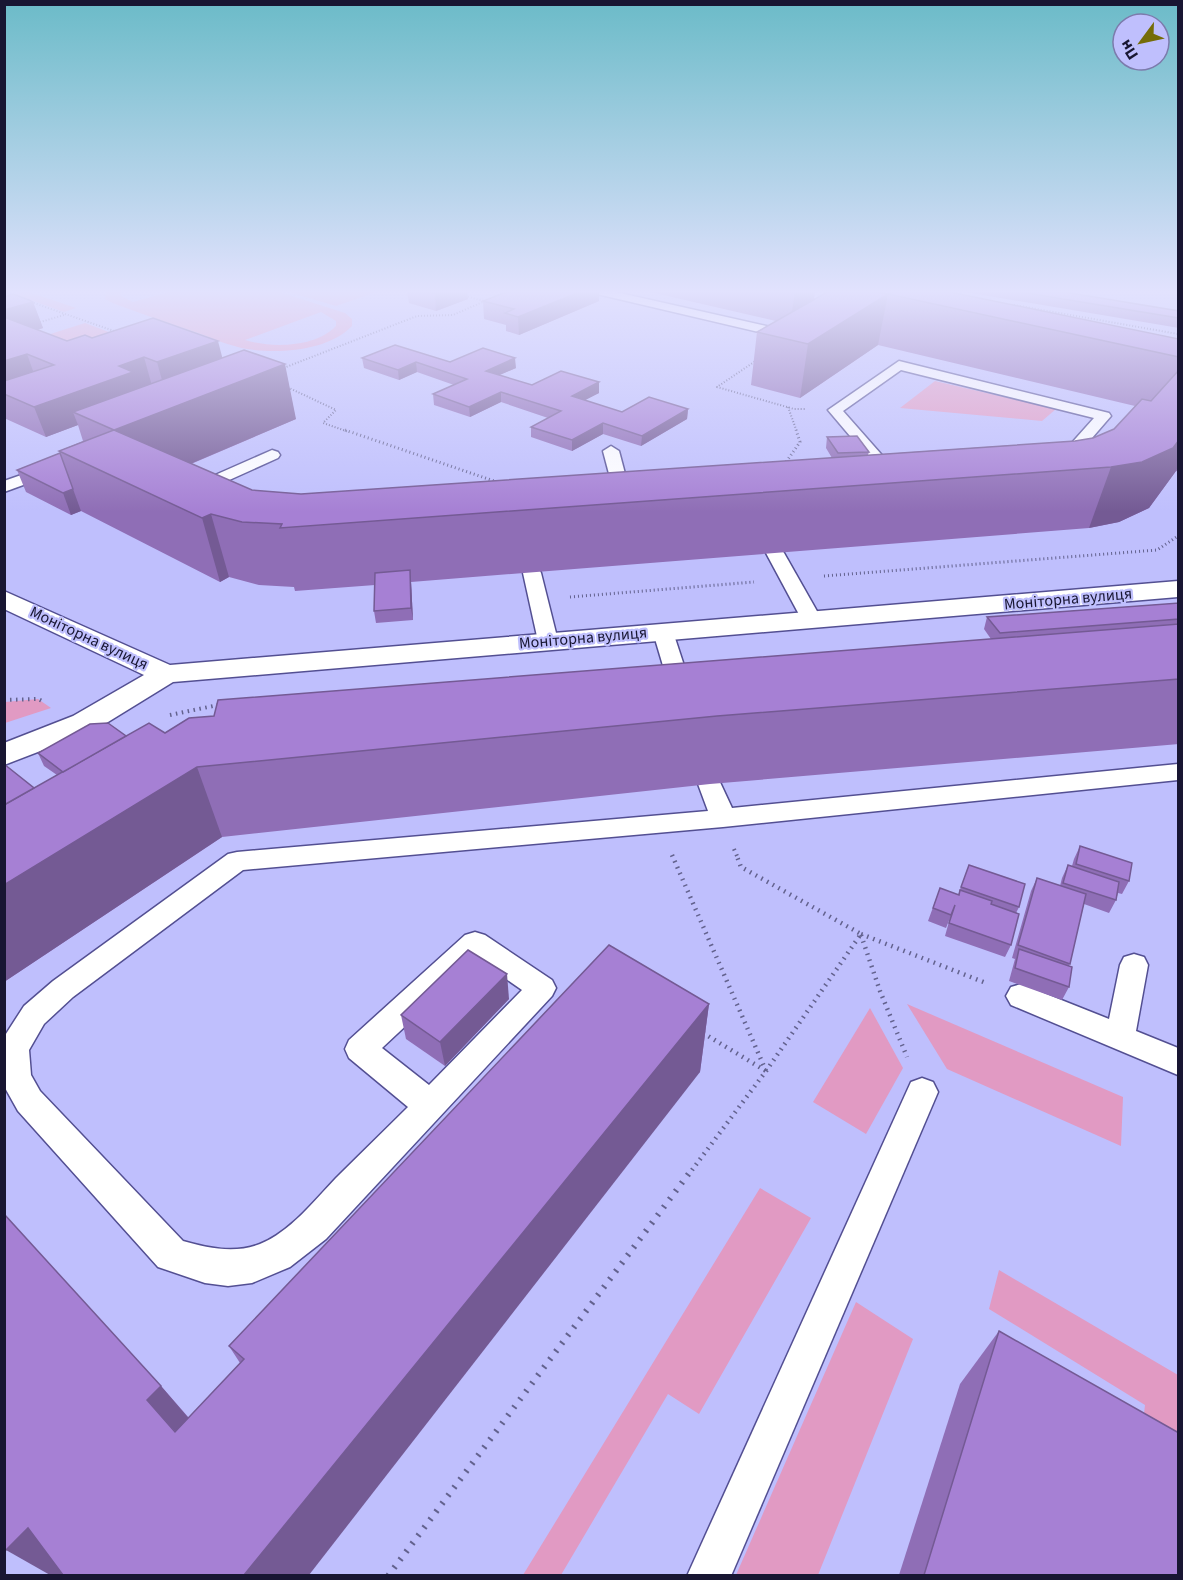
<svg xmlns="http://www.w3.org/2000/svg" width="1183" height="1580" viewBox="0 0 1183 1580" font-family="'Source Sans 3',sans-serif">
  <rect width="100%" height="100%" fill="#bfbffd"/>
  <!-- green -->
  <g fill="#e19ac3" fill-rule="evenodd">
    <path d="M26,291l50,17 -12,4 -50,-18z"/>
    <path d="M106,291h15v5l12,6 39,-11h104l69,22 7,6v7c-24,25 -73,28 -105,23 -17,-3 -33,-10 -49,-16 -28,-9 -55,-19 -83,-29l-10,-5zM321,312l15,9v5c-21,22 -65,22 -91,14z"/>
    <path d="M286,291h93l-43,15z"/>
    <path d="M85,323l50,19 -47,16 -50,-20z"/>
    <path d="M935,381l121,28 -14,12 -142,-13z"/>
    <path d="M38,699l13,9 -46,15v-21z"/>
    <path d="M907,1004l216,93 -2,49 -174,-77z"/>
    <path d="M870,1008l33,60 -37,66 -53,-32z"/>
    <path d="M760,1188l51,30 -112,196 -31,-20 -107,181h-38z"/>
    <path d="M999,1270l179,105v87l-37,-22 4,-35 -156,-96z"/>
    <path d="M856,1302l57,37 -95,236h-82z"/>
  </g>
  <g fill="none" stroke-linecap="round" stroke-linejoin="round">
    <!-- service casing -->
    <g stroke="#534f92" stroke-width="3">
      <g id="service">
        <path d="M591,291h20l182,41 6,4 -6,4 -196,-46z"/>
        <path d="M899,361l210,52 2,3 -45,52 -6,2 -8,-5 42,-47 -193,-48 -58,41 60,68 -8,5 -6,-2 -61,-72z"/>
        <path d="M611,446l8,5 14,53 -2,4h-12l-2,-4 -14,-53z"/>
        <path d="M272,450l6,2 2,3 -2,3 -62,28 6,5 -2,3h-12l-13,-8 2,-3z"/>
        <path d="M50,465l8,5 -2,3 -52,19v-11z"/>
        <path d="M775,548l6,1 3,4 38,67 -3,4h-14l-3,-4 -36,-67 3,-4z"/>
        <path d="M532,567l7,2 2,4 17,68 -3,4h-14l-3,-4 -15,-68 2,-4z"/>
        <path d="M663,626l7,2 3,4 21,64 -3,5 -8,2 -8,-2 -3,-5 -19,-64 3,-4z"/>
        <path d="M1178,764v16l-455,47 -480,43 -170,127 -29,27 -15,26 2,25 9,16 143,150c24,7 52,13 77,3 30,-12 54,-43 76,-66 24,-24 48,-47 72,-71l-59,-49 -4,-9 4,-9 116,-105 10,-3 10,3 67,45 4,8 -4,8 -226,243 -36,28 -38,16 -24,3 -23,-3 -47,-16 -140,-156 -14,-25v-49l20,-31 29,-25 175,-127 9,-2 471,-41 -10,-27 4,-6 8,-2 8,2 14,30zM477,959l45,31 -93,95 -47,-37z"/>
        <path d="M1134,954l10,3 4,8 -12,66 42,17v27l-167,-70 -5,-9 5,-9 10,-3 88,35 11,-54 4,-8z"/>
        <path d="M922,1078l11,4 5,10 -207,484h-44l224,-494z"/>
      </g>
    </g>
    <!-- tertiary casing -->
    <g stroke="#534f92" stroke-width="3">
      <path id="tertiary" d="M1178,581v16l-1005,85 -78,48 -91,35v-22l69,-27 71,-41 -140,-66v-18l166,74z"/>
    </g>
    <!-- path-far4 -->
    <g stroke="#63628e" stroke-width="2" stroke-dasharray="1 2" stroke-linecap="butt">
      <path d="M4,292l11,4"/>
      <path d="M465,296l19,5"/>
      <path d="M495,296l13,-5"/>
      <path d="M31,302l86,30"/>
      <path d="M1014,305l164,29"/>
      <path d="M37,323l27,-8"/>
      <path d="M757,360l-40,27 77,22h11"/>
      <path d="M281,369l136,-53 36,-1 32,-14"/>
      <path d="M285,386l51,24 -13,13 26,9"/>
      <path d="M788,407l9,25"/>
    </g>
    <!-- path-far3 -->
    <g stroke="#63628e" stroke-width="3" stroke-dasharray="1 3" stroke-linecap="butt">
      <path d="M345,430l152,52"/>
      <path d="M784,465l16,-23 -4,-12"/>
      <path d="M824,576l333,-26 21,-14"/>
      <path d="M570,597l184,-15"/>
    </g>
    <!-- path-far2 -->
    <g stroke="#63628e" stroke-width="4" stroke-dasharray="1.5 4.5" stroke-linecap="butt">
      <path d="M4,700l34,-1 4,2"/>
      <path d="M170,715l48,-10"/>
      <path d="M734,849l3,7"/>
    </g>
    <!-- path-far1 -->
    <g stroke="#63628e" stroke-width="4.5" stroke-dasharray="1.5 5" stroke-linecap="butt">
      <path d="M672,855l94,216"/>
      <path d="M861,934l125,49"/>
      <path d="M861,935l19,56 27,66"/>
      <path d="M703,1033l63,38"/>
      <path d="M692,1170l74,-99 95,-137 -120,-67 -5,-13"/>
    </g>
    <!-- path -->
    <path stroke="#63628e" stroke-width="6" stroke-dasharray="2 8" stroke-linecap="butt" d="M388,1576l305,-408"/>
    <!-- service -->
    <use href="#service" fill="#fff" fill-rule="evenodd"/>
    <!-- tertiary -->
    <use href="#tertiary" fill="#fff" fill-rule="evenodd"/>
  </g>
  <!-- wall -->
  <g fill="#8f6eb6">
    <path d="M407,291h60l1,8 -32,12 -27,-8z"/>
    <path d="M646,291h169l-1,8 74,-5 291,45v133l-3,-1 -27,37 -30,14 -30,6 -678,54 2,38 -37,3 -2,-12 1,-26 -80,6 -1,-4 -35,-2 -30,-8 -9,5 -139,-71 -10,4 -45,-23 -9,-22 43,-17 -1,-2 24,-10 -5,-16 -32,12 -42,-19v-121l29,5 10,26 -6,2 30,11 25,-3 130,20 74,61 -105,45 61,26 49,4 531,-36 -6,-10 1,-11 42,15 -1,3 207,-14 18,-3 21,-9 21,-23 -257,-61 -78,53 -49,-13 6,-53 19,-11z"/>
    <path d="M959,291h99l121,20v17z"/>
    <path d="M483,301h116l-80,34 -13,-4v-6l-22,-6z"/>
    <path d="M362,358l88,4 66,6 -17,7 33,10 67,-3v11l-15,7 38,12 66,-3 -1,10 -46,27 -38,-12 -31,17 -41,-14v-10l17,-9 -47,-16 -31,15 -36,-12 -1,-11 21,-9 -37,-13 -18,8 -35,-12z"/>
    <path d="M1179,603v141l-469,40 -488,53 -218,145v-218l30,24 23,-13 -13,-9 -6,-13 88,-17 39,-3 826,-94 -7,-10 3,-12z"/>
    <path d="M1080,846l49,35 -7,13 -4,-1 -2,7 -7,13 -25,-9 -15,62v21l-7,13 -53,-19 6,-22 -3,-1 19,-67 6,-13 23,8 2,-8 6,-13 4,1 2,-7z"/>
    <path d="M969,865l50,42 -3,6 -5,32 -6,12 -60,-21 5,-18 -4,10 -18,-7 12,-33 18,7z"/>
    <path d="M509,999l-64,67 -39,-27 -5,-24z"/>
    <path d="M709,1004l-9,68 -696,476 157,-162 28,32 51,-55 -11,-17z"/>
    <path d="M999,1331l180,244h-280l61,-191z"/>
  </g>
  <!-- shaded-wall -->
  <g fill="#745a94">
    <path d="M441,291h26l1,8 -32,12 -1,-18z"/>
    <path d="M582,291h17v10l-80,34 -1,-18z"/>
    <path d="M795,291h20l-3,21 -22,13z"/>
    <path d="M888,294l-10,51 -78,53 8,-54z"/>
    <path d="M33,302l10,26 -34,10 -5,-13v-15z"/>
    <path d="M218,341l7,27 -60,23 -8,-29z"/>
    <path d="M27,354l10,28 -33,11v-32z"/>
    <path d="M144,357l8,29 -79,26 5,13 -32,12 -12,-30 85,-41z"/>
    <path d="M515,358l1,10 -30,13v-10z"/>
    <path d="M416,362l1,10 -18,8 -1,-10z"/>
    <path d="M285,364l11,55 -160,68 -22,-57z"/>
    <path d="M599,382v11l-27,14v-11z"/>
    <path d="M501,392v10l-31,15 -1,-10z"/>
    <path d="M688,409l-1,10 -46,27 1,-10z"/>
    <path d="M603,423v11l-31,17v-11z"/>
    <path d="M1179,440v25l-3,6 -27,37 -30,14 -30,6 22,-61z"/>
    <path d="M73,489l8,22 -10,4 -8,-22z"/>
    <path d="M211,514l18,63 -9,5 -18,-64z"/>
    <path d="M410,570l1,12 2,38 -2,-12z"/>
    <path d="M197,767l25,70 -218,145v-97z"/>
    <path d="M507,974l2,25 -64,67 -5,-24z"/>
    <path d="M709,1004l-9,68 -391,503h-65z"/>
    <path d="M161,1386l42,49 -12,14 -44,-49z"/>
    <path d="M28,1528l52,47h-30l-44,-25z"/>
  </g>
  <!-- building -->
  <g fill="#a680d4" stroke="#745a94" stroke-width="1.5">
    <path d="M425,291h16l-6,2z"/>
    <path d="M509,291h73l-64,26 -13,-4 9,-4 -31,-8z"/>
    <path d="M829,291h42l17,3 -80,50 -51,-12z"/>
    <path d="M894,291h51l234,48v18l-291,-63z"/>
    <path d="M1014,291h44l121,20v7z"/>
    <path d="M13,294l16,6 4,2 -29,8v-13z"/>
    <path d="M4,317l63,24 18,-6 7,3 61,-20 65,23 -61,21 -13,-5 -25,9 14,6 -99,35 -30,-13v-13l50,-16 -27,-11 -23,7z"/>
    <path d="M395,345l55,17 33,-14 32,10 -29,13 46,14 29,-14 38,11 -27,14 50,16 27,-15 39,12 -46,27 -39,-13 -31,17 -41,-13 30,-16 -60,-19 -32,15 -36,-13 34,-15 -51,-17 -18,8 -36,-12z"/>
    <path d="M244,350l41,14 -171,66 138,60 49,4 774,-53 18,-3 21,-9 28,-30 9,2 28,-31v70l-6,8 -31,14 -31,5 -831,61 2,-4 -40,-2 -31,-8 -9,4 -143,-67 55,-21 -41,-18z"/>
    <path d="M857,436l12,16 -31,1 -11,-16z"/>
    <path d="M60,453l13,36 -10,4 -46,-23z"/>
    <path d="M410,570l1,38 -37,3 1,-38z"/>
    <path d="M1179,603v16l-179,14 -13,-16z"/>
    <path d="M1179,624v55l-462,37 -520,51 -193,118v-80l145,-82 16,10 24,-15 25,-2 4,-16z"/>
    <path d="M108,723l18,13 -63,36 -25,-19 52,-29z"/>
    <path d="M4,764l30,24 -30,17z"/>
    <path d="M1080,846l52,17 -3,18 -53,-17z"/>
    <path d="M969,865l56,19 -6,23 -58,-20z"/>
    <path d="M1068,865l51,17 -3,18 -53,-17z"/>
    <path d="M1037,878l49,16 -16,70 -52,-19z"/>
    <path d="M940,888l19,7 1,-5 32,11 -1,3 28,10 -8,31 -62,-22 6,-18 -4,10 -18,-7z"/>
    <path d="M609,945l100,59 -465,571h-181l-35,-47 -22,22 -2,-2v-334l157,172 -14,14 28,32 69,-73 -15,-13z"/>
    <path d="M1019,949l53,18 -3,20 -54,-19z"/>
    <path d="M468,950l39,24 -67,68 -39,-27z"/>
    <path d="M999,1331l180,102v142h-255z"/>
  </g>
  <!-- sky -->
  <linearGradient id="sky" x2="0" y2="1"><stop stop-color="#6bbbc8"/><stop offset="0.57" stop-color="#e2e2fe"/><stop offset="1" stop-color="#e2e2fe" stop-opacity="0"/></linearGradient>
  <rect width="1183" height="512" fill="url(#sky)"/>
  <g text-anchor="middle" dominant-baseline="central" stroke-width="4.5" stroke-linejoin="round" paint-order="stroke">
    <!-- street labels -->
    <g font-size="16" fill="#181632" stroke="#bfbffd">
      <text transform="translate(1068 599) rotate(-5)">Моніторна вулиця</text>
      <text transform="translate(89 638) rotate(25)">Моніторна вулиця</text>
      <text transform="translate(583 638) rotate(-5)">Моніторна вулиця</text>
    </g>
  </g>
  <!-- border -->
  <rect width="1183" height="1580" fill="none" stroke="#181632" stroke-width="12"/>
  <!-- north arrow -->
  <g transform="translate(1141 42) rotate(237)"><circle r="28" fill="#bfbffd" stroke="#7c7bac" stroke-width="1.5"/>
  <path d="M0-4.5L10 22L0 15L-10 22Z" fill="#756c08"/>
  <text y="-9" font-size="16" font-weight="bold" text-anchor="middle" fill="#181632">Пн</text>
  </g>
</svg>
